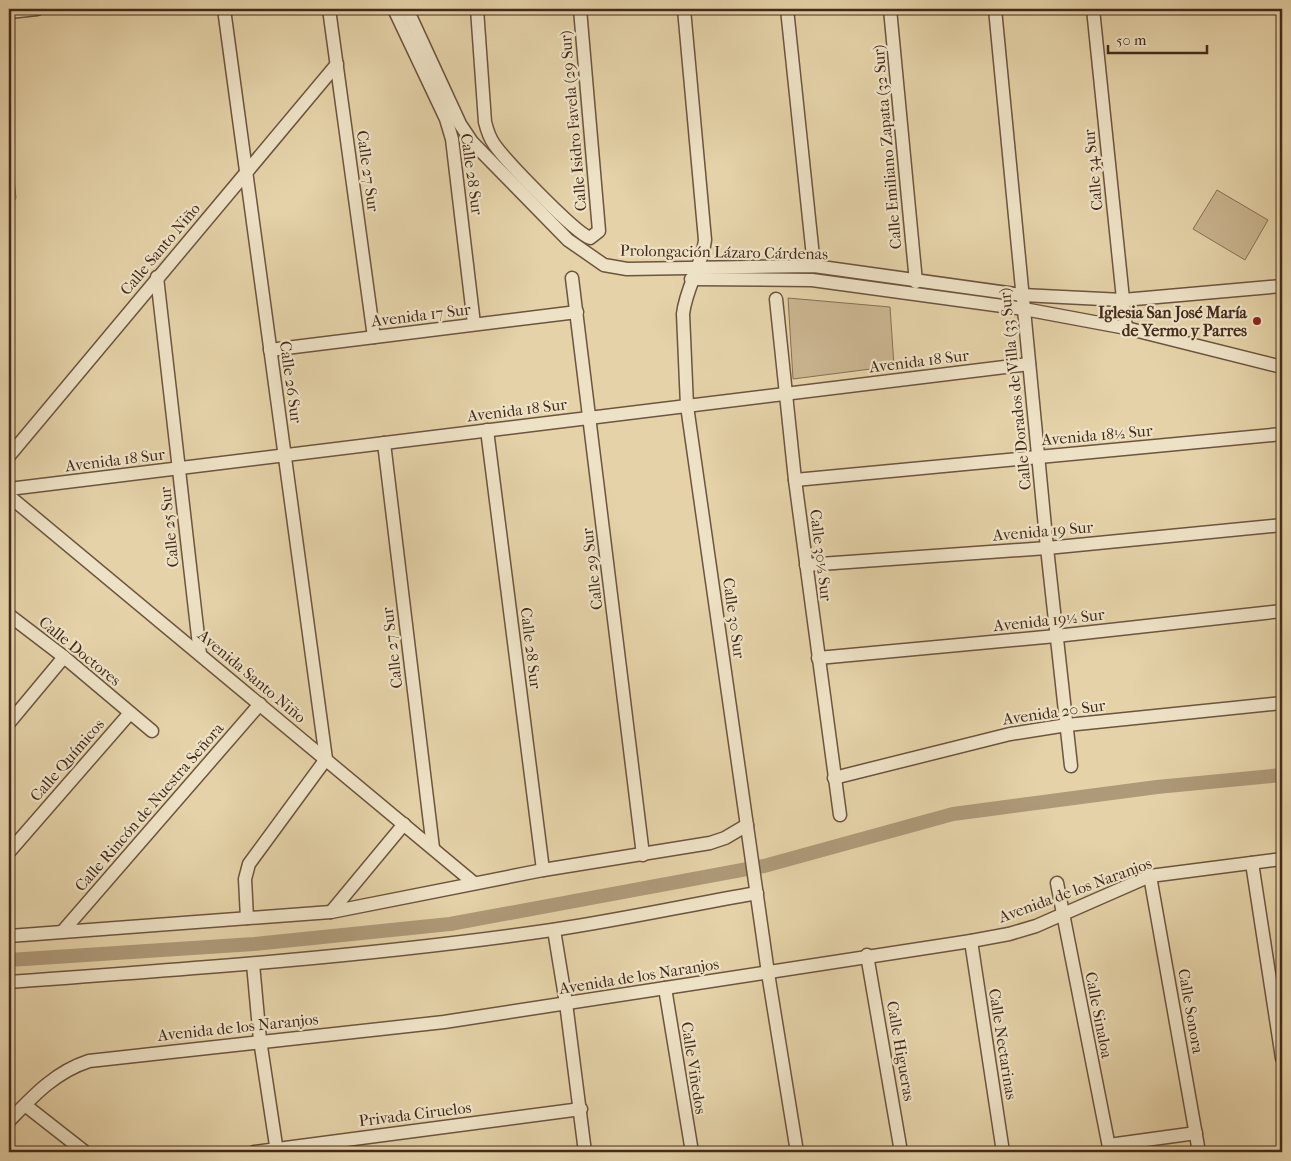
<svg xmlns="http://www.w3.org/2000/svg" width="1291" height="1161" viewBox="0 0 1291 1161" font-family="'IM FELL French Canon',serif">
  <rect width="100%" height="100%" fill="#e5d2a8"/>
  <filter id="stains"><feTurbulence type="fractalNoise" baseFrequency=".004" numOctaves="4"/><feColorMatrix values="0 0 0 0 .2 0 0 0 0 .09 0 0 0 0 .02 0 0 0 .5 -.17"/></filter>
  <radialGradient id="worn" r=".72"><stop offset=".6" stop-color="#630" stop-opacity="0"/><stop offset="1" stop-color="#630" stop-opacity=".3"/></radialGradient>
  <!-- green -->
  <g fill="#cab590" stroke="#877055">
    <path d="M9,128l7,70 -7,11z"/>
    <path d="M1217,190l51,30 -23,40 -52,-31z"/>
    <path d="M788,298l102,9 4,59 -101,13z"/>
  </g>
  <g fill="none" stroke-linecap="round" stroke-linejoin="round">
    <!-- canal -->
    <path stroke="#ae9978" stroke-width="14" d="M9,960l245,-16 196,-20 314,-58 189,-52 204,-27 125,-12"/>
    <!-- minor casing -->
    <g stroke="#6c543e" stroke-width="15">
      <g id="minor">
        <path d="M224,9l102,750 -77,105 -4,15 2,39"/>
        <path d="M329,9l45,328"/>
        <path d="M394,9l52,110 6,20 22,185"/>
        <path d="M407,9l53,115 12,18 96,98 36,25 23,4 187,-3 208,29 101,5 159,-14"/>
        <path d="M477,9l8,113c2,8 4,15 9,22 11,16 80,88 96,94l9,-7 -19,-222"/>
        <path d="M684,9l21,231c-3,26 -19,47 -22,74l4,92 81,567 29,179"/>
        <path d="M787,9l27,257"/>
        <path d="M890,9l26,273"/>
        <path d="M995,9l52,539 24,218"/>
        <path d="M1093,9l33,319"/>
        <path d="M9,12l28,-3"/>
        <path d="M157,277l43,377"/>
        <path d="M572,278l71,577"/>
        <path d="M691,279l121,1 212,29 102,19 156,39"/>
        <path d="M776,299l19,181 45,335"/>
        <path d="M270,350l307,-38"/>
        <path d="M487,430l56,440"/>
        <path d="M384,443l49,405"/>
        <path d="M9,456l328,-392"/>
        <path d="M795,480l487,-46"/>
        <path d="M9,489l1020,-125"/>
        <path d="M9,496l465,387"/>
        <path d="M806,565l241,-17 235,-23"/>
        <path d="M9,615l55,42 88,74"/>
        <path d="M818,658l238,-22 226,-25"/>
        <path d="M9,723l55,-66"/>
        <path d="M834,778l176,-44 57,-9 215,-22"/>
        <path d="M9,852l121,-139"/>
        <path d="M1252,863l30,195"/>
        <path d="M1150,876l49,276"/>
        <path d="M1057,883l53,269"/>
        <path d="M331,912l73,-88"/>
        <path d="M554,930l12,73 19,149"/>
        <path d="M63,931l197,-227"/>
        <path d="M9,936l322,-24 212,-42 167,-27 15,-5 22,-13"/>
        <path d="M971,941l32,211"/>
        <path d="M867,955l34,197"/>
        <path d="M253,964l7,76 17,112"/>
        <path d="M9,982c181,-13 363,-26 543,-52 68,-10 136,-25 205,-37"/>
        <path d="M665,988l27,164"/>
        <path d="M25,1105l60,47"/>
        <path d="M9,1121c24,-25 46,-49 80,-60l355,-39 527,-81 38,-7 27,-8 114,-50 132,-17"/>
        <path d="M1109,1145l87,-12"/>
        <path d="M254,1152l327,-43"/>
      </g>
    </g>
    <!-- minor -->
    <use href="#minor" stroke="#eee2c6" stroke-width="12"/>
  </g>
  <!-- markers -->
  <circle fill="#8f2418" stroke="#eee2c6" stroke-width="2" cx="1257" cy="321" r="5"/>
  <g text-anchor="middle" dominant-baseline="central" stroke-width="4.5" stroke-linejoin="round" paint-order="stroke">
    <!-- street labels -->
    <g font-size="16" fill="#442a1a" stroke="#eee2c6">
      <text transform="translate(573 121) rotate(-95)">Calle Isidro Favela (29 Sur)</text>
      <text transform="translate(887 147) rotate(-95)">Calle Emiliano Zapata (32 Sur)</text>
      <text transform="translate(1093 170) rotate(-96)">Calle 34 Sur</text>
      <text transform="translate(368 171) rotate(82)">Calle 27 Sur</text>
      <text transform="translate(472 174) rotate(82)">Calle 28 Sur</text>
      <text transform="translate(160 249) rotate(-50)">Calle Santo Niño</text>
      <text transform="translate(724 252) rotate(1)">Prolongación Lázaro Cárdenas</text>
      <text transform="translate(421 315) rotate(-7)">Avenida 17 Sur</text>
      <text transform="translate(919 361) rotate(-7)">Avenida 18 Sur</text>
      <text transform="translate(291 382) rotate(82)">Calle 26 Sur</text>
      <text transform="translate(1015 389) rotate(-96)">Calle Dorados de Villa (33 Sur)</text>
      <text transform="translate(517 410) rotate(-7)">Avenida 18 Sur</text>
      <text transform="translate(1097 435) rotate(-5)">Avenida 18½ Sur</text>
      <text transform="translate(115 460) rotate(-7)">Avenida 18 Sur</text>
      <text transform="translate(169 527) rotate(-96)">Calle 25 Sur</text>
      <text transform="translate(1043 531) rotate(-5)">Avenida 19 Sur</text>
      <text transform="translate(821 555) rotate(83)">Calle 30½ Sur</text>
      <text transform="translate(592 569) rotate(-97)">Calle 29 Sur</text>
      <text transform="translate(734 618) rotate(82)">Calle 30 Sur</text>
      <text transform="translate(1049 620) rotate(-6)">Avenida 19½ Sur</text>
      <text transform="translate(392 648) rotate(-97)">Calle 27 Sur</text>
      <text transform="translate(531 648) rotate(83)">Calle 28 Sur</text>
      <text transform="translate(80 651) rotate(39)">Calle Doctores</text>
      <text transform="translate(252 676) rotate(40)">Avenida Santo Niño</text>
      <text transform="translate(1054 712) rotate(-8)">Avenida 20 Sur</text>
      <text transform="translate(67 760) rotate(-49)">Calle Químicos</text>
      <text transform="translate(149 807) rotate(-49)">Calle Rincón de Nuestra Señora</text>
      <text transform="translate(1075 890) rotate(-20)">Avenida de los Naranjos</text>
      <text transform="translate(639 976) rotate(-9)">Avenida de los Naranjos</text>
      <text transform="translate(1191 1011) rotate(80)">Calle Sonora</text>
      <text transform="translate(1099 1015) rotate(79)">Calle Sinaloa</text>
      <text transform="translate(238 1027) rotate(-6)">Avenida de los Naranjos</text>
      <text transform="translate(1003 1044) rotate(81)">Calle Nectarinas</text>
      <text transform="translate(901 1051) rotate(80)">Calle Higueras</text>
      <text transform="translate(694 1068) rotate(81)">Calle Viñedos</text>
      <text transform="translate(415 1114) rotate(-7)">Privada Ciruelos</text>
    </g>
    <!-- poi labels -->
    <g font-size="16" font-weight="bold" fill="#442a1a" stroke="#eee2c6" text-anchor="end">
      <text x="1247" y="312">Iglesia San José María<tspan x="1247" dy="18">de Yermo y Parres</tspan></text>
    </g>
  </g>
  <!-- margin -->
  <rect width="1291" height="1161" fill="none" stroke="#e5d2a8" stroke-width="30"/>
  <rect x="10" y="10" width="1271" height="1141" fill="none" stroke="#442a1a" stroke-width="2.5"/>
  <rect x="15" y="15" width="1261" height="1131" fill="none" stroke="#442a1a"/>
  <!-- scale -->
  <path d="M1108 45v8h99v-8" fill="none" stroke="#442a1a" stroke-width="2.5"/>
  <text x="1116" y="45" font-size="15" fill="#442a1a" stroke="#eee2c6" stroke-width="4" paint-order="stroke">50 m</text>
  <rect width="100%" height="100%" filter="url(#stains)"/>
  <rect width="100%" height="100%" fill="url(#worn)"/>
</svg>
